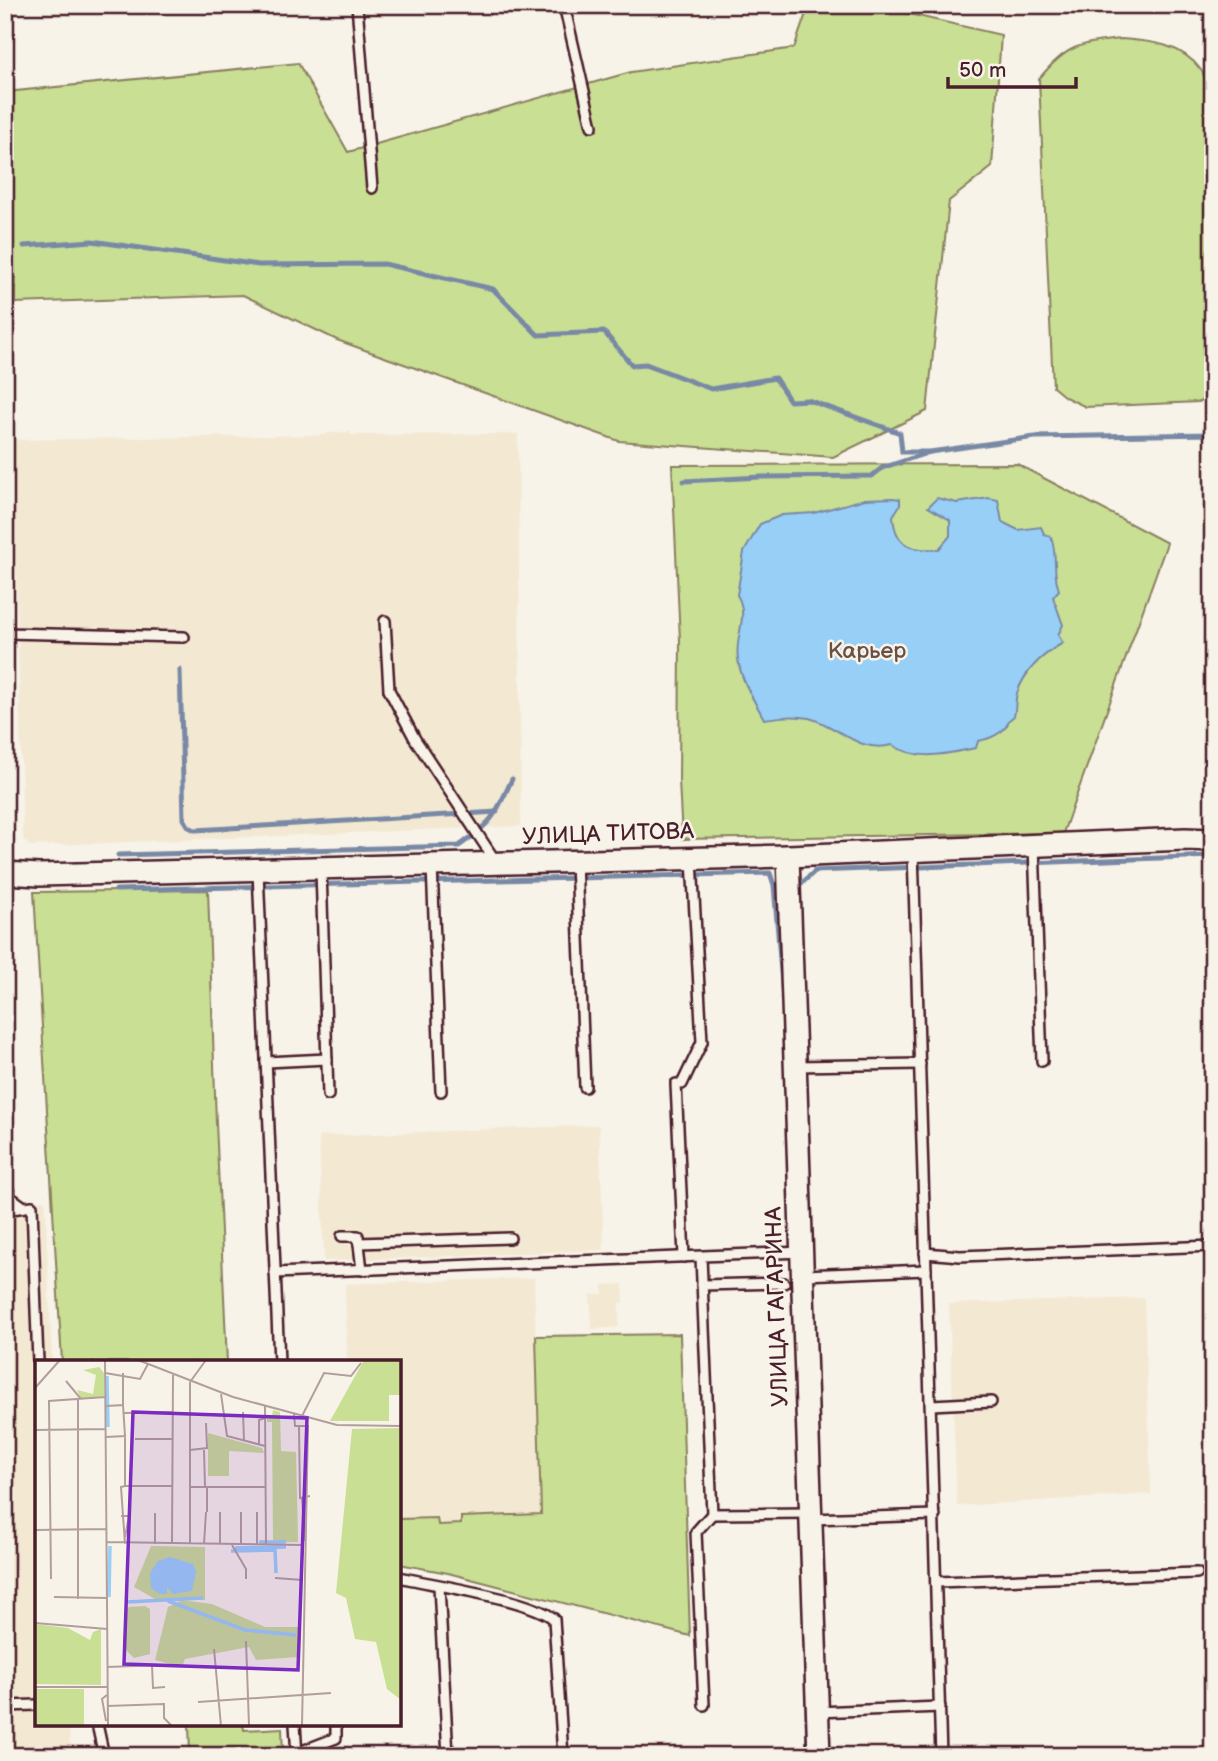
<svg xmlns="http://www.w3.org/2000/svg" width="1218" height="1761" viewBox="0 0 1218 1761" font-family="'Balsamiq Sans',sans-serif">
  <rect width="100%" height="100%" fill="#f7f3e8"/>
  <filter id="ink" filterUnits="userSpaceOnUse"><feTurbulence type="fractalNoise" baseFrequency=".0143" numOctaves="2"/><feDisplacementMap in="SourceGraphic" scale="14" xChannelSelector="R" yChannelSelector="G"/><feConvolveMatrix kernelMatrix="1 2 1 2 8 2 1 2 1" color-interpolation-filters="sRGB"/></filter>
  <g filter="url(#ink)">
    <!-- built -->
    <g fill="#f3e8d2">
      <path d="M350,432v3l168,-1 3,392 -491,20 -7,-7 -10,-399 314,-5v-2z"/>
      <path d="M599,1125l5,125 -280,11 -5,-125z"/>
      <path d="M45,1200l7,162h-15v362h32l1,28 -65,-6v-543z"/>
      <path d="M534,1278l7,236 -79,3 -1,7 -24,1v-7l-38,1v-157h-52l-2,-78z"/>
      <path d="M623,1284l1,18 -5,1v24l-27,2 -2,-34 13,-1v-9z"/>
      <path d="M1144,1298l7,196 -194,12 -8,-202z"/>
    </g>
    <!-- green -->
    <g fill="#c9df94" stroke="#8a7f60" stroke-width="2">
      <path d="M809,5h61l131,30 -9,132 -43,34 -22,210 -94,46 -214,-16 -282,-101 -94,-45 -227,8 -10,-211 292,-29 50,89 283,-80 163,-24z"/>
      <path d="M1122,39c29,2 60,5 79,31 6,8 8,22 11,31l1,293 -14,8 -113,5 -21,-10 -12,-10 -14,-308c27,-34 41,-36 83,-40z"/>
      <path d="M1017,464l150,79 -104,290 -381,6 -3,-58 1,-141 -8,-175z"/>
      <path d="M208,890l8,233 11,239h-165l-28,-470z"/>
      <path d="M680,1334l10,302 -242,-63 -49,-9v-45l38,-1 1,7 23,-1v-7l80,-3 -5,-178z"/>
      <path d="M189,1724h54l1,6 38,-2 1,28h-93z"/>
    </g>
    <!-- water -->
    <path fill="#98cff7" stroke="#7989a5" stroke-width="2" d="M893,498l7,1v6l-7,11c2,30 18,35 46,33l11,-13v-16l-22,-13 9,-9 20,5 32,-5 9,2 4,22 16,8 23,-3 3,7 7,3c7,19 1,35 8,53l-6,7 10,28 -5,10 5,8c-20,11 -38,28 -46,50 -2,7 -1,16 -3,23l-5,4c-3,13 -20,19 -31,21l-2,7c-31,6 -56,14 -84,-3 -34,9 -52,-19 -83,-27 -15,-3 -30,-1 -45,1 -10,-19 -23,-38 -26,-60 -4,-22 12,-43 -1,-64l7,-43 16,-28 22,-9 32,-2 51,-14z"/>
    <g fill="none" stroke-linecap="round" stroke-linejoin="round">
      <!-- stream -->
      <g stroke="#7989a5" stroke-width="5">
        <path d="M24,246l68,-5 167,24 125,-1 109,25 45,46 66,-3 28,33 14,-1 65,25 64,-11 15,23 18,-1 92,33 2,19h28"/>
        <path d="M684,481l77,-4 111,-1 10,-8 48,-16 105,-15 178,-3"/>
        <path d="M180,670l4,149 5,8 6,3 302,-18"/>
        <path d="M118,855l341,-9c34,-24 36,-30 53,-67"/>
        <path d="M801,884l14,-13 398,-15"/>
        <path d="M116,890l654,-17 4,12 9,111"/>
        <path d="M806,1669l2,87"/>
      </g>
      <!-- service casing -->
      <g stroke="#4a1f2b" stroke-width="14">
        <g id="service">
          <path d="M357,5l15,183"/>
          <path d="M564,5l28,121"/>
          <path d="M385,621l4,69 26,49 81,123"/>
          <path d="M5,633l179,4"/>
          <path d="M1034,846l8,215"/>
          <path d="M913,851l28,905"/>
          <path d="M576,862l9,225"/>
          <path d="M432,866l9,225"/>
          <path d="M321,869l7,226"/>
          <path d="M258,871l21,491"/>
          <path d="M266,1062l61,-3"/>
          <path d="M795,1066l125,-2"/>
          <path d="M676,1084l8,173"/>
          <path d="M682,1084l20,-42 -10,-182"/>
          <path d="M5,1179l5,18 14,10"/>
          <path d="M5,1210l27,-4 6,156"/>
          <path d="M342,1236h16l4,34"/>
          <path d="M359,1243l151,-5"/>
          <path d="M925,1253l35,3 253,-10"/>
          <path d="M701,1257l11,257"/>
          <path d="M275,1273l527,-21"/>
          <path d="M804,1275l122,-5"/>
          <path d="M702,1285l82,-2"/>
          <path d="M931,1405l60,-3"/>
          <path d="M810,1519l125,-4"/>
          <path d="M399,1577c35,8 131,22 155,42l9,137"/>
          <path d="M936,1582l261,-9"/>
          <path d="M439,1586l9,170"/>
          <path d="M704,1705l-8,-173 16,-18 98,-1"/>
          <path d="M5,1706l32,-1"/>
          <path d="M817,1712l123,-5"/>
          <path d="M97,1724l5,23 -1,9"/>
          <path d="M295,1724l2,32"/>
          <path d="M297,1753l39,-15v-14"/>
        </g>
      </g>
      <!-- tertiary casing -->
      <g stroke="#4a1f2b" stroke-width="26">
        <g id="tertiary">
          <path d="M788,856l31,900"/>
          <path d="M5,873l34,2 749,-19 397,-17 28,1"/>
        </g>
      </g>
      <!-- service -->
      <use href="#service" stroke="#f7f3e8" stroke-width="9"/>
      <!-- tertiary -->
      <use href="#tertiary" stroke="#f7f3e8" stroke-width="21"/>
    </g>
  </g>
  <g text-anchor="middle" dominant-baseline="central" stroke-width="5" stroke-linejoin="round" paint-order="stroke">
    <!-- park labels -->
    <g font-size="23" fill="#6a4f45" stroke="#f7f3e8">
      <text x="867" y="651">Карьер</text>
    </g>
    <!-- street labels -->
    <g font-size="23" fill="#4a1f2b" stroke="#f7f3e8">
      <text transform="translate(608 834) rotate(-2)">УЛИЦА ТИТОВА</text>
      <text transform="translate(777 1307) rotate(-92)">УЛИЦА ГАГАРИНА</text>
    </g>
  </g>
  <!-- overview -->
  <g transform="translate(35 1360)">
    <rect width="366" height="366" fill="#f7f3e8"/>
    <path d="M329,0h37v35h-12v26h-59zM64,7l5,6v23l-23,3 -4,-9 16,4 3,-19 -13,-5zM238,50l7,2 1,39 15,1 2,90h-25l-1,-120h-5v-6h5zM366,68v272l-14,-11 -11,-47 -21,-3 -9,-41 -10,-5 16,-164zM173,73l54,15 2,5 -35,-2v25h-21zM116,186l54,1v53l-50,-1 -21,-12zM147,240l30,4 53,23h33v30l-42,3 -7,-13 -64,12 -3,8 -27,-7 13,-53zM110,246l5,3v45l-16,4 -8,-8 -1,-38 4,-5zM0,264l33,4 22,12 3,-8 8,-3v56l-66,-1zM0,329h49v37h-49z" fill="#c9df94"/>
    <path d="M135,197l23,7 3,8 -4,19 -19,3 -6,-7v7h-7l-9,-6 -1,-15 8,-12z" fill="#98cff7"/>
    <path fill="none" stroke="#98cff7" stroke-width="3.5" d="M72,16l1,51M224,182h27M200,188l51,-1M196,191l44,-1 1,23M74,237l1,-51M133,241l77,29 51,5M92,242l76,-4"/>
    <path fill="none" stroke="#b29e9c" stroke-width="2" d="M70,0l3,366M103,0l95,37 104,28 64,1M70,13l35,6 8,-15M31,21l15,18M155,22l16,-22M0,28l25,-28M186,34l6,42 38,10M71,46l17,-1v-32M230,46l1,138M208,52l1,29M89,53l49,-1M259,54l1,12h13l-6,300M267,56l22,-43 27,3 10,-13M264,66l1,72 10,-2M0,70l71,-1M90,76v50h47M71,77l19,-1 -2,-31M100,79h38M224,85v-25l6,-2M155,90l17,-2 -1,-25M169,90l1,37M155,127h75M172,127v25M267,138l3,43M185,152v32M206,152v32M120,153v31M86,156h8l-4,21M0,170l72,-1M72,182l196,3M90,184l-4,-57 4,-1M137,184l1,-169M155,184v-162M169,184l2,-32M222,184v-32M197,185l14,24v10M240,218l28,2M16,219l-2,-178 56,-4M19,237l54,1M43,239v-199M0,263l72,6M211,281l3,85M179,289l7,77M117,305l1,23 12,-1M72,307l56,-2M0,327h72M163,342l133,-9M72,346l57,-2v14l8,8M71,361l-4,-22 5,-4"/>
    <path fill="#7b2cbf" fill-opacity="0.15" stroke="#7b2cbf" stroke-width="3.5" d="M98,52l174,6 -9,252 -174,-6z"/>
    <rect width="366" height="366" fill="none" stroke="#4a1f2b" stroke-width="3.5"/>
  </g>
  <!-- margin -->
  <rect width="1218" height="1761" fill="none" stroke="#f7f3e8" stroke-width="28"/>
  <rect x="14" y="14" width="1190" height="1733" fill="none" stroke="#4a1f2b" stroke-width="2.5" filter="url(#ink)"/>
  <!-- scale -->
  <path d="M948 77v10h128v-10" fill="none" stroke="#4a1f2b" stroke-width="3.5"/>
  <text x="959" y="77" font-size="21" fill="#4a1f2b" stroke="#f7f3e8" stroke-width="5" paint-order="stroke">50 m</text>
</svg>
